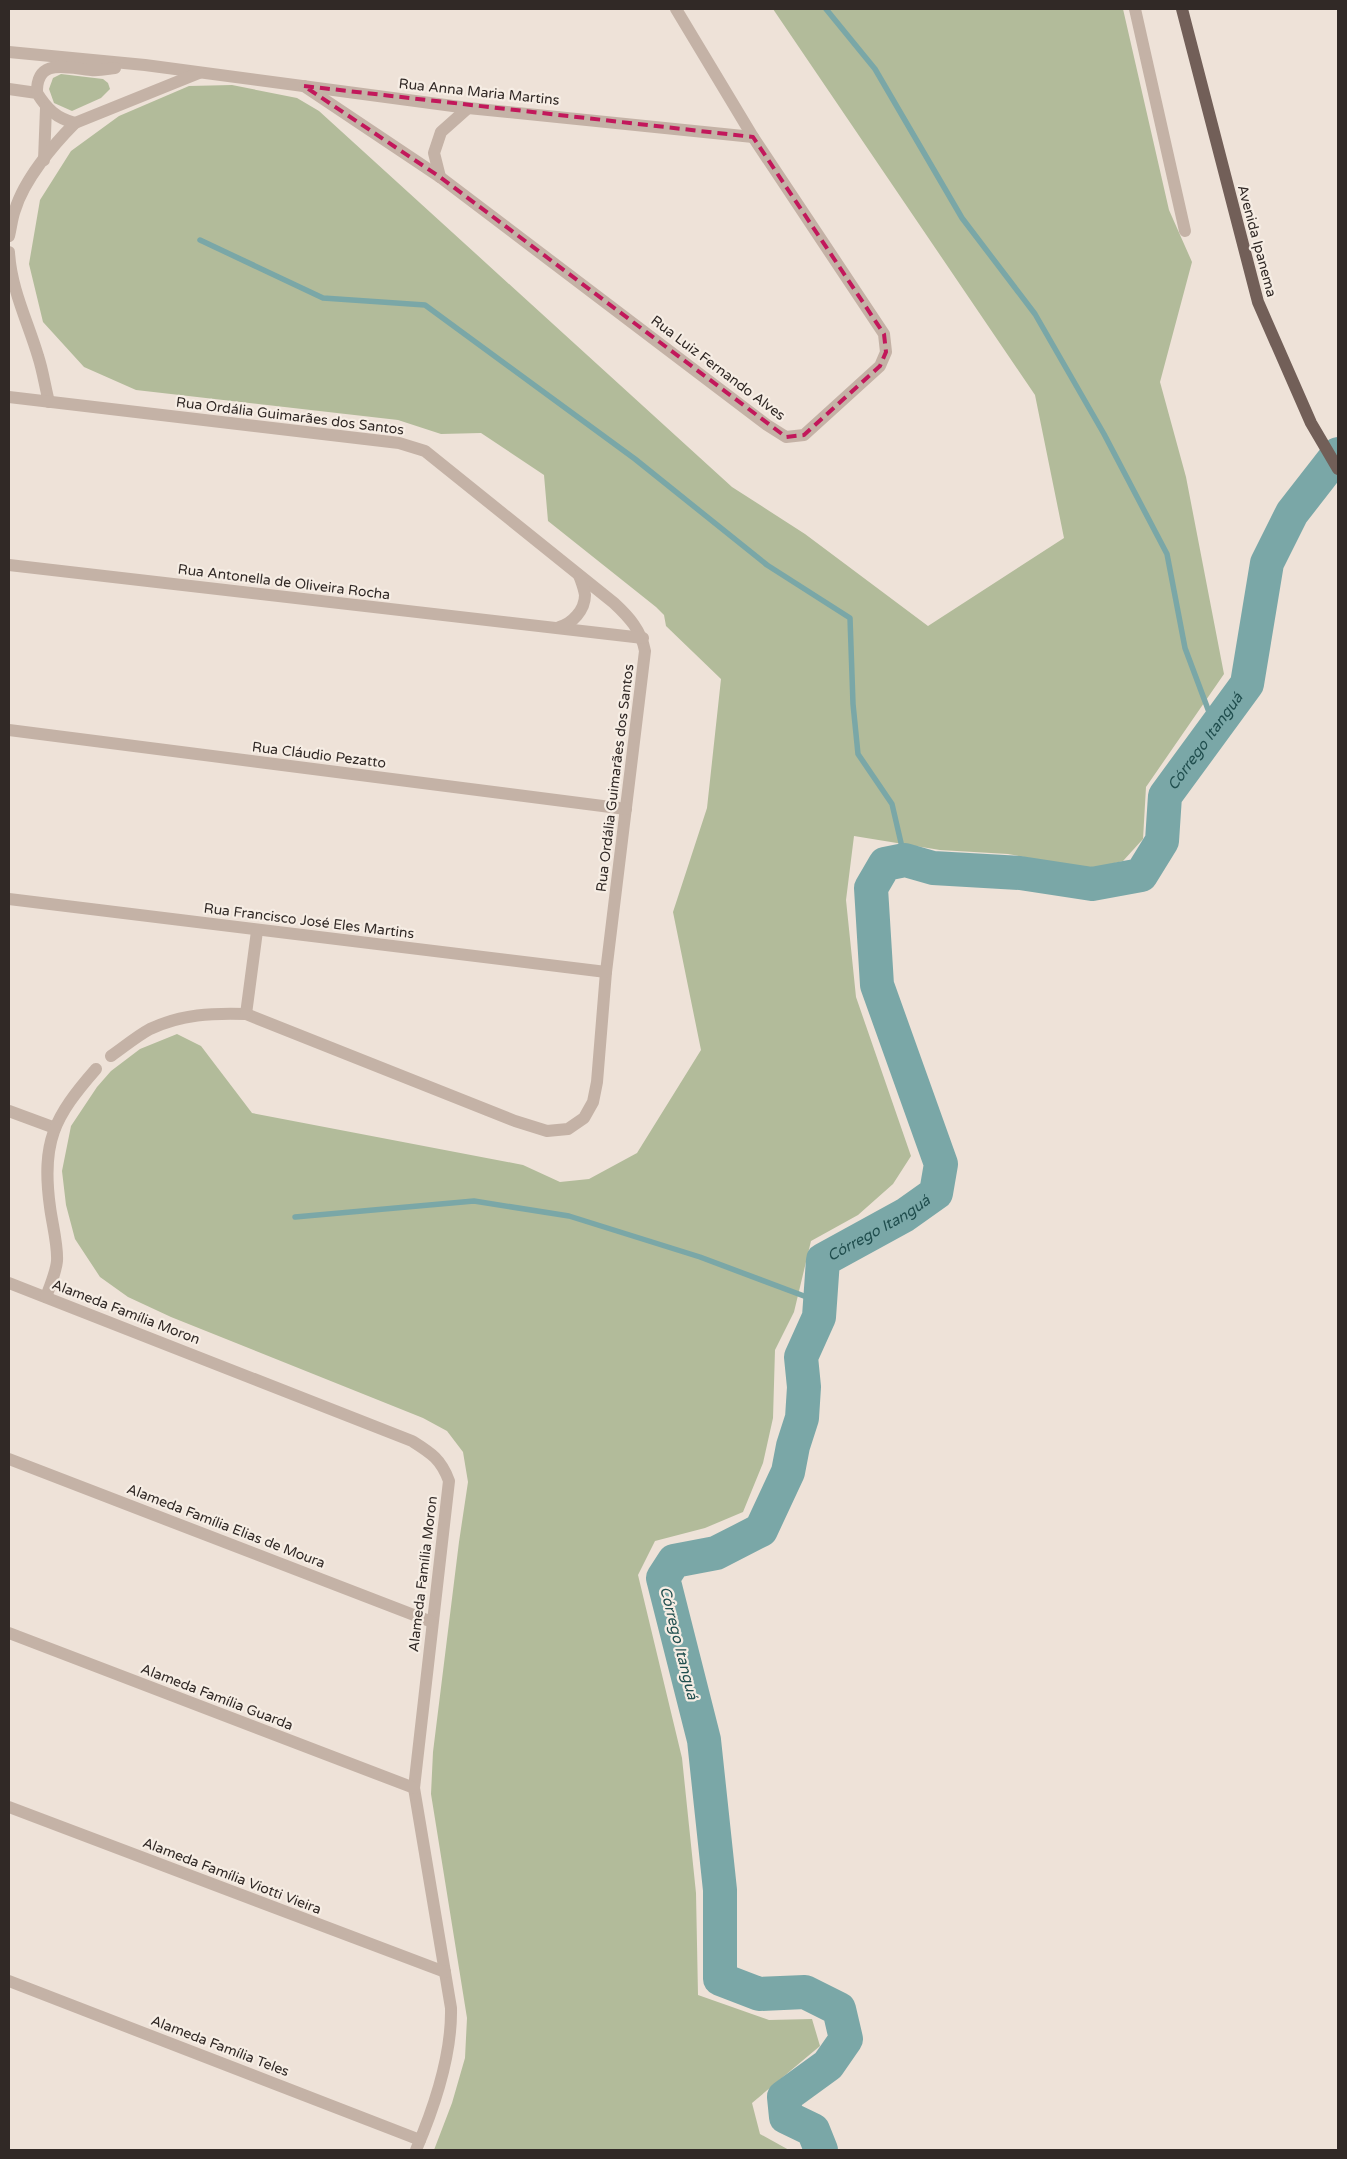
<svg xmlns="http://www.w3.org/2000/svg" width="1347" height="2159" viewBox="0 0 1347 2159" font-family="'Varela Round',sans-serif">
  <rect width="100%" height="100%" fill="#eee2d8"/>
  <!-- green -->
  <g fill="#b2bb9a">
    <path d="M773,9h350l46,201 23,52 -32,120 26,95 38,197 -78,113 -3,52 -20,22 -33,8 -82,-15 -68,-4 -86,-14 -8,64 10,97 55,159 -18,28 -35,31 -47,26 -17,71 -19,38 -2,68 -10,45 -20,49 -38,16 -50,13 -17,34 44,183 14,135 2,102 71,25 43,-1 8,27 -68,57 8,31 29,16h-355l18,-47 13,-45 2,-40 -36,-224 2,-42 26,-210 9,-60 -5,-30 -16,-21 -24,-13 -252,-101 -43,-20 -28,-20 -25,-38 -9,-34 -4,-34 9,-45 26,-39 14,-16 29,-22 37,-15 24,12 51,67 271,52 37,17 29,-3 48,-26 64,-103 -28,-138 34,-104 14,-129 -55,-53 -2,-11 -8,-8 -108,-86 -4,-46 -63,-42 -40,1 -43,-14 -262,-30 -52,-23 -41,-45 -14,-58 11,-64 31,-49 48,-35 70,-30 43,-1 65,13 22,13 413,376 73,47 123,92 136,-88 -29,-143z"/>
    <path d="M61,74l42,5 5,4 2,6 -9,9 -29,13 -18,-8 -5,-14 4,-11z"/>
  </g>
  <g fill="none" stroke-linecap="round" stroke-linejoin="round">
    <!-- stream -->
    <g stroke="#7aa7a7" stroke-width="5.5">
      <path d="M826,9l49,60 87,149 73,96 69,120 63,120 18,94 30,80"/>
      <path d="M200,240l123,58 102,7 210,154 132,106 83,53 3,86 5,50 34,50 13,56"/>
      <path d="M295,1217l179,-16 95,15 131,41 120,45"/>
    </g>
    <!-- river -->
    <path stroke="#7aa7a7" stroke-width="34" id="s1" d="M821,2150l-8,-20 -27,-13 -2,-20 44,-32 18,-26 -7,-30 -34,-17 -46,2 -39,-15v-89l-16,-150 -41,-162 11,-17 42,-8 45,-23 27,-58 5,-26 9,-28 2,-31 -3,-30 18,-40 4,-57 82,-45 31,-22 5,-29 -64,-179 -6,-97 14,-24 20,-4 28,8 87,5 72,11 49,-9 21,-34 3,-45 82,-112 20,-121 25,-50 46,-59"/>
    <!-- minor -->
    <g stroke="#c4b2a6" stroke-width="12">
      <path d="M1135,9l50,222"/>
      <path d="M9,52l136,13 323,43 285,29"/>
      <path d="M304,86l136,91 327,248 19,12 18,-2 76,-69 6,-14 -2,-18 -131,-197 -77,-128"/>
      <path d="M9,89l28,4c10,16 19,25 38,30"/>
      <path d="M37,93c-1,-36 30,-25 54,-23 8,1 16,-1 24,-2"/>
      <path d="M44,160l2,-52"/>
      <path d="M440,177l-6,-24 7,-21 27,-24"/>
      <path d="M9,236c2,-8 3,-18 6,-26 9,-30 38,-65 60,-87l124,-50"/>
      <path d="M9,252c2,37 19,70 29,104 5,15 7,31 11,46"/>
      <path d="M9,397l390,46 26,8 189,152c15,14 27,27 31,48l-39,321 -9,110 -4,20 -9,16 -16,11 -21,2 -32,-10 -269,-107c-34,-1 -64,0 -96,15 -13,7 -26,18 -39,27"/>
      <path d="M9,565l634,73"/>
      <path d="M559,627c13,-3 26,-17 26,-32 -1,-7 -4,-14 -6,-20"/>
      <path d="M9,730l617,79"/>
      <path d="M9,899l597,73"/>
      <path d="M246,1014l11,-83"/>
      <path d="M9,1111l46,17"/>
      <path d="M9,1283l403,158c19,12 29,18 37,40l-35,307 37,220c1,46 -17,100 -35,142"/>
      <path d="M46,1297c4,-11 10,-25 11,-36 1,-16 -5,-38 -7,-54 -9,-65 4,-90 46,-138"/>
      <path d="M9,1459l423,163"/>
      <path d="M9,1633l405,155"/>
      <path d="M9,1807l436,165"/>
      <path d="M9,1981l411,159"/>
    </g>
    <!-- primary -->
    <path stroke="#725f58" stroke-width="12" d="M1182,9l76,293 53,121 27,46"/>
  </g>
  <!-- marked area -->
  <path fill="none" stroke="#c2185b" stroke-width="4" stroke-dasharray="10 6" stroke-linejoin="round" d="M304,86l449,51 131,197 2,18 -6,14 -76,69 -18,2 -346,-260z"/>
  <g text-anchor="middle" dominant-baseline="central" stroke-width="4.5" stroke-linejoin="round" paint-order="stroke">
    <!-- street labels -->
    <g font-size="14" fill="#312926" stroke="#f6ede4">
      <text transform="translate(479 92) rotate(6)">Rua Anna Maria Martins</text>
      <text transform="translate(1257 241) rotate(75)">Avenida Ipanema</text>
      <text transform="translate(718 368) rotate(37)">Rua Luiz Fernando Alves</text>
      <text transform="translate(290 416) rotate(7)">Rua Ordália Guimarães dos Santos</text>
      <text transform="translate(284 582) rotate(7)">Rua Antonella de Oliveira Rocha</text>
      <text transform="translate(319 755) rotate(7)">Rua Cláudio Pezatto</text>
      <text transform="translate(615 778) rotate(-83)">Rua Ordália Guimarães dos Santos</text>
      <text transform="translate(309 921) rotate(7)">Rua Francisco José Eles Martins</text>
      <text transform="translate(126 1312) rotate(21)">Alameda Família Moron</text>
      <text transform="translate(226 1526) rotate(21)">Alameda Família Elias de Moura</text>
      <text transform="translate(423 1574) rotate(-83)">Alameda Família Moron</text>
      <text transform="translate(217 1697) rotate(21)">Alameda Família Guarda</text>
      <text transform="translate(232 1876) rotate(21)">Alameda Família Viotti Vieira</text>
      <text transform="translate(220 2046) rotate(21)">Alameda Família Teles</text>
    </g>
    <!-- water labels -->
    <g font-size="15" font-style="italic" fill="#204e4e" stroke="#f6ede4">
      <text stroke="none"><textPath href="#s1" startOffset="2005">Córrego Itanguá</textPath></text>
      <text stroke="none"><textPath href="#s1" startOffset="1181">Córrego Itanguá</textPath></text>
      <text transform="translate(679 1643) rotate(76)">Córrego Itanguá</text>
    </g>
  </g>
  <!-- border -->
  <rect width="1347" height="2159" fill="none" stroke="#312926" stroke-width="20"/>
</svg>
